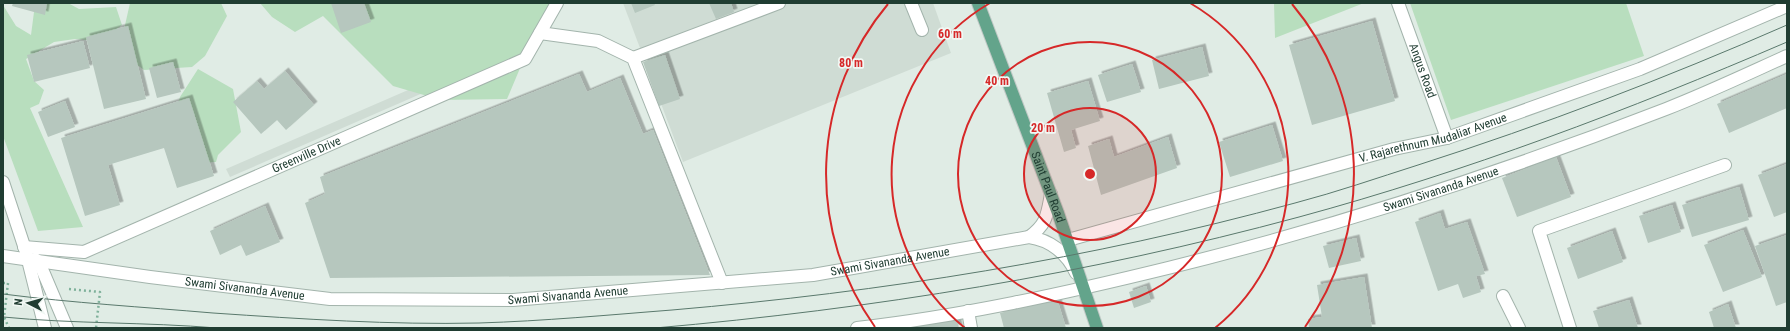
<svg xmlns="http://www.w3.org/2000/svg" width="1790" height="331" viewBox="0 0 1790 331" font-family="'Roboto Condensed',sans-serif">
  <defs>
    <filter id="shadow"><feDropShadow dx="3.5" dy="-3.5" stdDeviation="0" flood-color="#0004"/></filter>
  </defs>
  <rect width="100%" height="100%" fill="#e0ece5"/>
  <!-- built -->
  <g fill="#cfdcd4">
    <path d="M623,3h310l18,50 -268,109z"/>
    <path d="M452,71l3,8 -225,98 -4,-8z"/>
  </g>
  <!-- green -->
  <g fill="#b8debe">
    <path d="M38,3h30l11,6 37,-2 6,18 -21,16 -26,-2 -21,3 -28,17 8,22 10,9 -5,14 -9,4 53,119 -45,4 -35,-95v-131l13,21 15,9 3,-23z"/>
    <path d="M130,3h91l6,13 -22,40 -13,11 -48,3 -20,-15 -1,-21z"/>
    <path d="M260,3h292l-18,32 -27,64 -66,1 -48,-14 -70,-70 -28,16 -23,-15z"/>
    <path d="M1274,3h90l-89,35z"/>
    <path d="M1410,3h216l18,53 -193,64z"/>
    <path d="M198,69l35,20 8,43 -23,23 -2,7 -22,1 -19,-49 5,-17z"/>
  </g>
  <!-- building -->
  <g fill="#b6c7be" filter="url(#shadow)">
    <path d="M13,3h34l-2,12 -33,-9z"/>
    <path d="M331,3h33l7,19 -30,11z"/>
    <path d="M631,3h23l1,2 -20,8z"/>
    <path d="M709,3h22l3,9 -18,7z"/>
    <path d="M1372,21l23,80 -83,24 -23,-80z"/>
    <path d="M128,26l18,73 -42,10 -18,-72z"/>
    <path d="M83,41l7,27 -56,14 -7,-27z"/>
    <path d="M1202,47l7,29 -50,13 -7,-29z"/>
    <path d="M665,55l15,44 -21,7 -16,-44z"/>
    <path d="M173,62l8,30 -24,6 -8,-30z"/>
    <path d="M1132,64l9,28 -34,10 -9,-27z"/>
    <path d="M285,71l29,34 -28,25 -9,-10 -16,14 -28,-32 24,-21 7,8z"/>
    <path d="M579,74l8,18 33,-14 23,56 10,-4 57,145 -380,3 -25,-75 20,-9 -5,-17z"/>
    <path d="M1787,74v34l-58,25 -12,-29z"/>
    <path d="M1088,81l12,40 -29,9 5,18 -12,4 -17,-59z"/>
    <path d="M189,98l25,78 -37,12 -13,-40 -56,17 12,40 -35,11 -24,-78z"/>
    <path d="M65,101l10,26 -27,10 -10,-25z"/>
    <path d="M1272,125l11,36 -53,16 -11,-35z"/>
    <path d="M1168,137l9,31 -76,27 -13,-49 21,-7 5,18z"/>
    <path d="M1556,157l15,40 -54,20 -15,-39z"/>
    <path d="M1787,164v48l-13,5 -16,-42z"/>
    <path d="M1739,187l10,33 -57,17 -10,-32z"/>
    <path d="M1672,205l9,27 -33,11 -9,-27z"/>
    <path d="M265,206l15,36 -34,14 -5,-11 -21,10 -10,-24z"/>
    <path d="M1440,213l5,16 22,-7 18,52 -9,2 5,16 -18,6 -5,-14 -20,7 -23,-69z"/>
    <path d="M1743,230l19,47 -39,15 -19,-47z"/>
    <path d="M1612,231l11,31 -45,17 -11,-31z"/>
    <path d="M1787,235v67l-11,4 -21,-60z"/>
    <path d="M1356,238l5,23 -32,7 -6,-22z"/>
    <path d="M1364,277l8,51h-63l-1,-9 14,-2 -5,-32z"/>
    <path d="M1146,286l5,16 -17,6 -5,-16z"/>
    <path d="M1057,299l9,29h-62l-4,-15z"/>
    <path d="M1629,300l9,28h-39l-6,-17z"/>
    <path d="M1728,304l8,24h-22l-5,-16z"/>
    <path d="M957,319l2,9h-44v-1z"/>
  </g>
  <g fill="none" stroke-linecap="round" stroke-linejoin="round">
    <!-- minor casing -->
    <g stroke="#a3b4ac" stroke-width="14">
      <g id="minor">
        <path d="M911,3l11,27"/>
        <path id="s1" d="M1398,3l49,135"/>
        <path d="M540,33l58,8 35,17 89,225"/>
        <path d="M633,58l146,-55"/>
        <path d="M3,182l23,70 19,76"/>
        <path d="M1029,237c18,-13 18,-22 22,-43"/>
        <path id="s2" d="M1068,240l326,-91 53,-11 193,-69 147,-63"/>
        <path id="s3" d="M24,247l60,5 441,-193 32,-56"/>
        <path id="s4" d="M3,256l147,21 180,22 183,1 300,-25 216,-38c21,3 38,16 47,36"/>
        <path d="M35,259l4,3 28,66"/>
        <path d="M1503,296l16,32"/>
        <path d="M968,311l3,17"/>
        <path id="s5" d="M857,328c105,-12 209,-35 311,-60 170,-42 336,-96 498,-159 41,-16 81,-35 121,-53"/>
        <path d="M1570,328l-31,-97 186,-66"/>
      </g>
    </g>
    <!-- major casing -->
    <g stroke="#c1c9c6" stroke-width="14">
      <g id="major">
        <path id="s6" d="M978,3l80,210 39,115"/>
      </g>
    </g>
    <!-- path -->
    <g stroke="#7fb19b" stroke-width="2.5" stroke-dasharray="2 3" stroke-linecap="butt">
      <path d="M3,283h5l-4,34 5,11"/>
      <path d="M69,289l31,3 -4,36"/>
    </g>
    <!-- minor -->
    <use href="#minor" stroke="#fff" stroke-width="12"/>
    <!-- major -->
    <use href="#major" stroke="#63a48b" stroke-width="12"/>
    <!-- tram -->
    <g stroke="#5a796d" stroke-width="1">
      <path d="M3,294c70,9 140,13 210,19 89,6 178,12 266,10 65,-2 129,-8 193,-13 211,-18 418,-51 623,-107 42,-11 82,-25 123,-38 125,-40 248,-87 369,-140"/>
      <path d="M3,317c71,7 143,5 214,11"/>
      <path d="M655,328c218,-19 433,-54 644,-111 166,-45 330,-107 488,-175"/>
    </g>
  </g>
  <!-- distance rings -->
  <circle cx="1090" cy="174" r="66" fill="#d62828" fill-opacity=".12"/>
  <g fill="none" stroke="#d62828" stroke-width="2">
    <circle cx="1090" cy="174" r="66"/>
    <circle cx="1090" cy="174" r="132"/>
    <path d="M965 328A198 198 0 0 1 990 3M1190 3A198 198 0 0 1 1215 328"/>
    <path d="M875 327A264 264 0 0 1 888 4M1292 4A264 264 0 0 1 1305 327"/>
  </g>
  <g text-anchor="middle" dominant-baseline="central" stroke-width="3.5" stroke-linejoin="round" paint-order="stroke">
    <!-- street labels -->
    <g font-size="12" fill="#203d32" stroke="#f1f8f4">
      <text stroke="none"><textPath href="#s1" startOffset="72">Angus Road</textPath></text>
      <text stroke="none"><textPath href="#s2" startOffset="379">V. Rajarethnum Mudaliar Avenue</textPath></text>
      <text stroke="none"><textPath href="#s3" startOffset="303">Greenville Drive</textPath></text>
      <text stroke="none"><textPath href="#s6" startOffset="197">Saint Paul Road</textPath></text>
      <text stroke="none"><textPath href="#s5" startOffset="601">Swami Sivananda Avenue</textPath></text>
      <text stroke="none"><textPath href="#s4" startOffset="892">Swami Sivananda Avenue</textPath></text>
      <text stroke="none"><textPath href="#s4" startOffset="244">Swami Sivananda Avenue</textPath></text>
      <text stroke="none"><textPath href="#s4" startOffset="568">Swami Sivananda Avenue</textPath></text>
    </g>
  </g>
  <circle cx="1090" cy="174" r="6" fill="#d62828" stroke="#f1f8f4" stroke-width="2"/>
  <g font-size="12" text-anchor="middle" font-weight="bold" fill="#d62828" stroke="#f1f8f4" stroke-width="3.5" stroke-linejoin="round" paint-order="stroke">
    <text x="950" y="38">60 m</text>
    <text x="851" y="67">80 m</text>
    <text x="997" y="85">40 m</text>
    <text x="1043" y="132">20 m</text>
  </g>
  <!-- border -->
  <rect width="1790" height="331" fill="none" stroke="#203d32" stroke-width="8"/>
  <!-- north arrow -->
  <g transform="translate(28 303) rotate(276)" stroke="#f1f8f4" stroke-width="3" paint-order="stroke">
  <path d="M0-3L7 15L0 10L-7 15Z" fill="#203d32"/>
  <text y="-6" font-size="11" font-weight="bold" text-anchor="middle" fill="#203d32">N</text>
  </g>
</svg>
